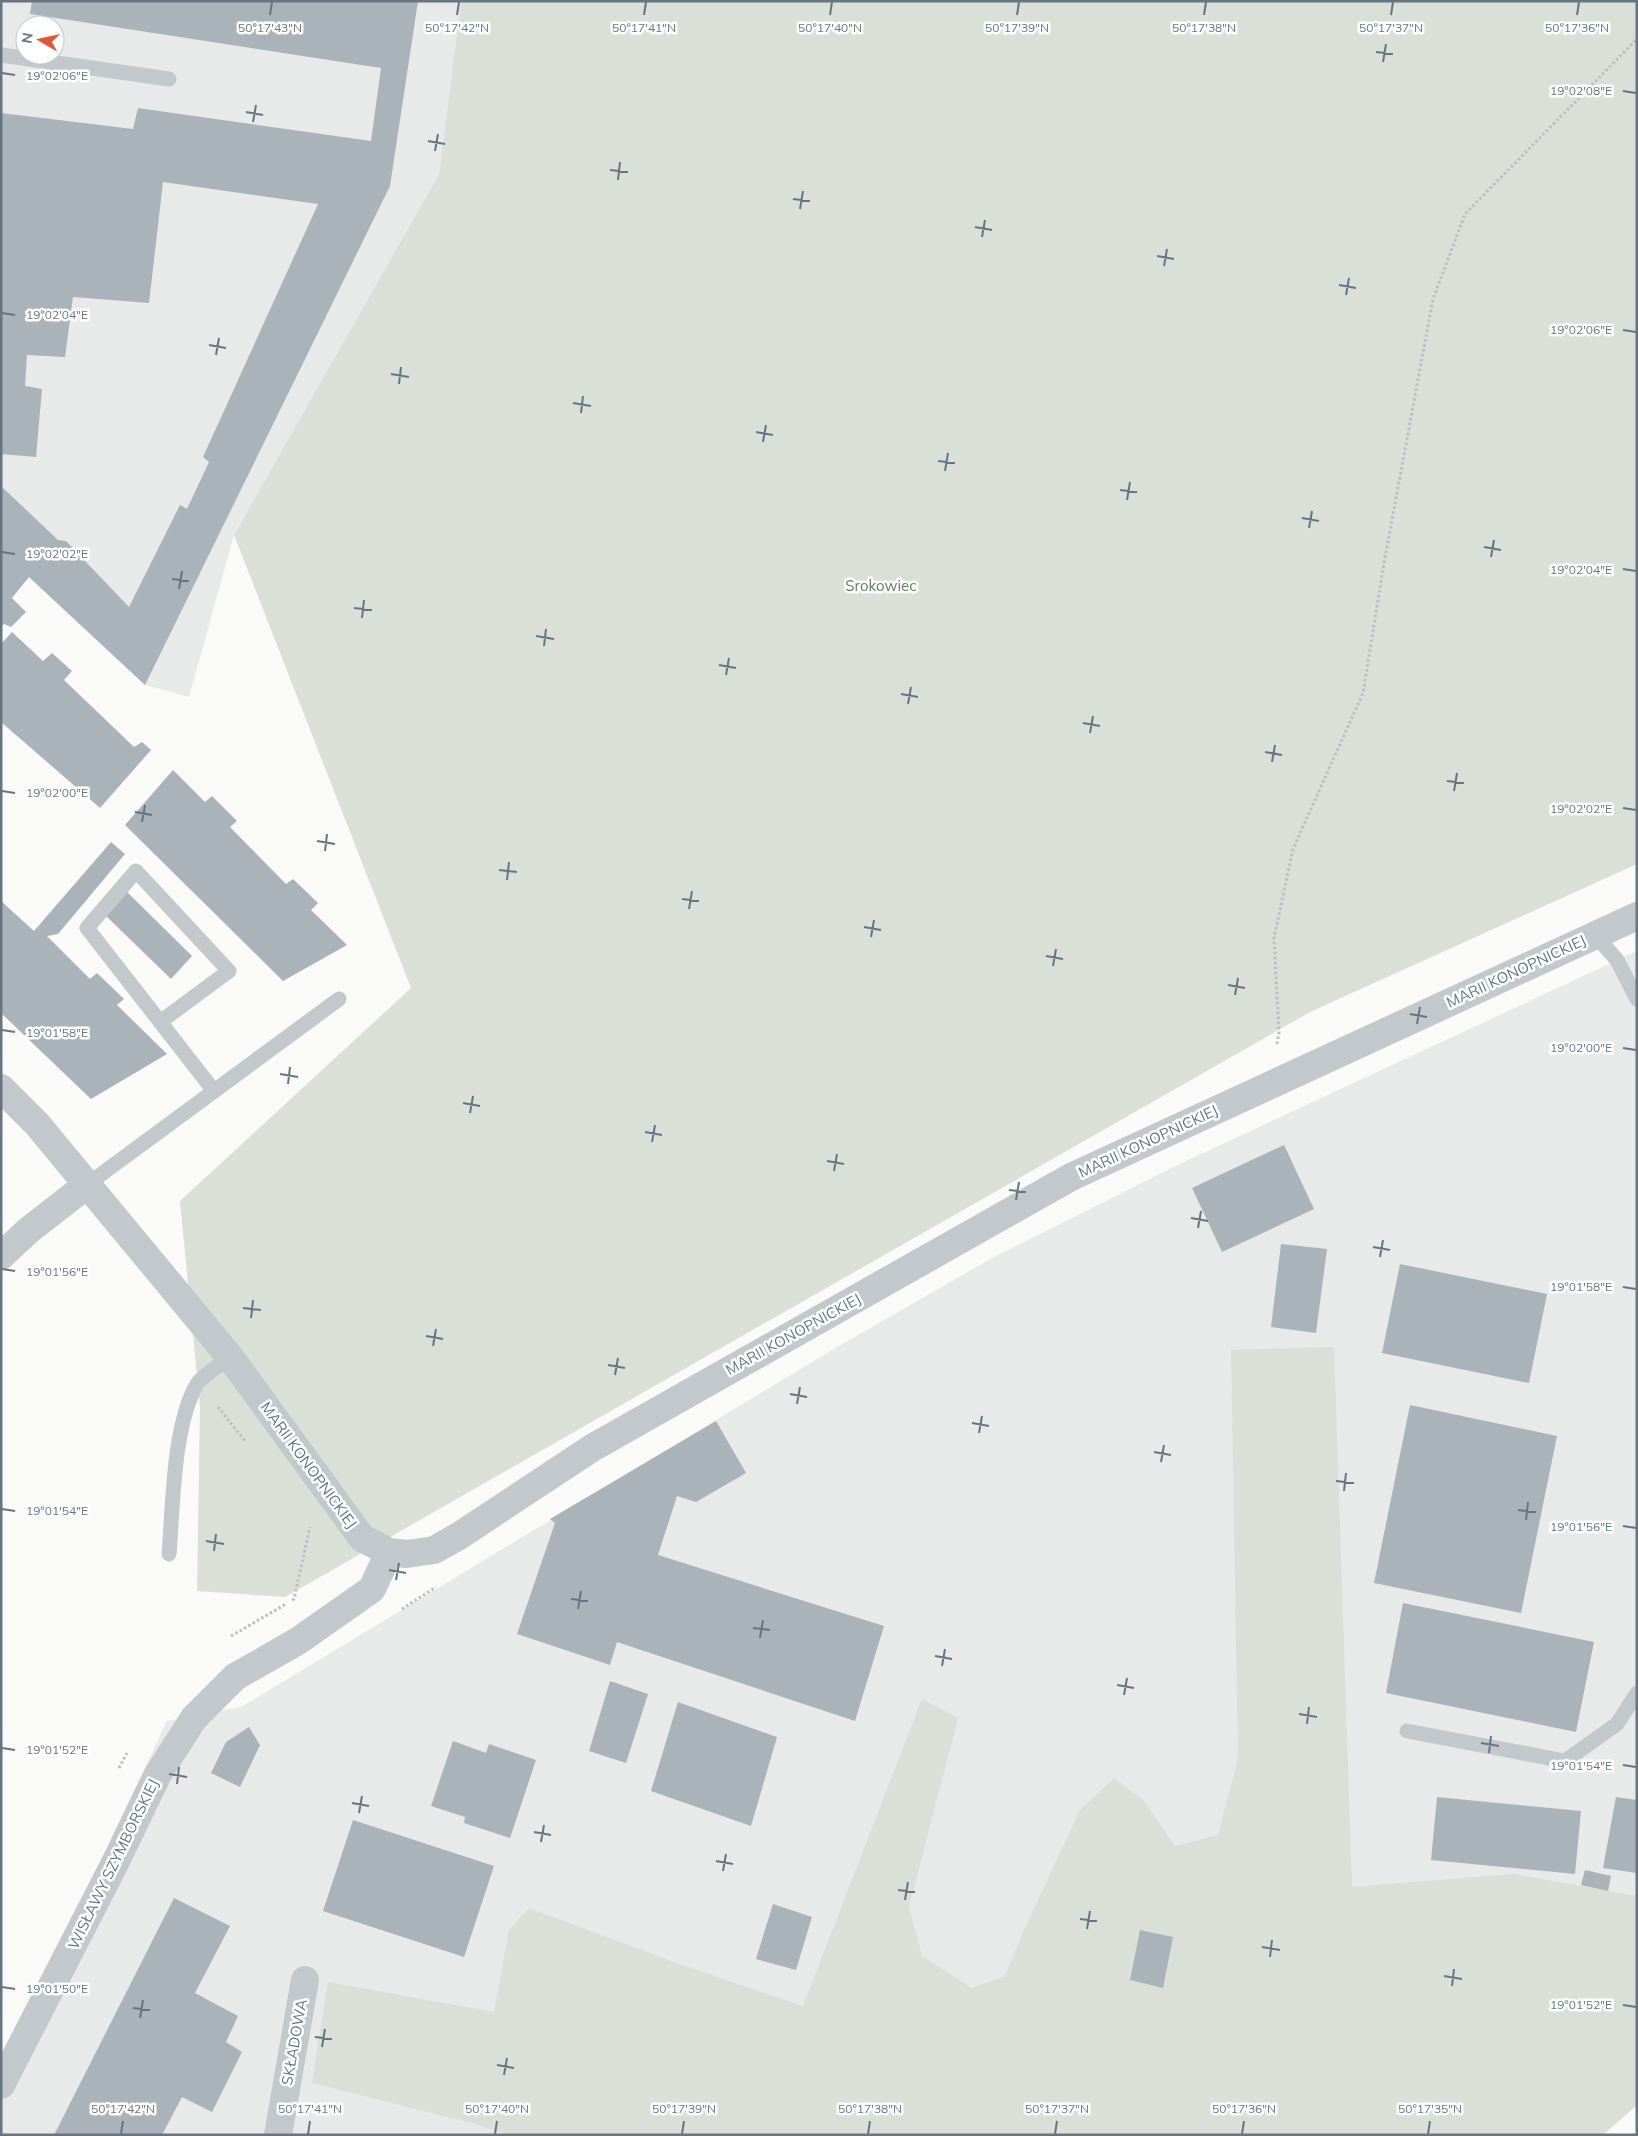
<svg xmlns="http://www.w3.org/2000/svg" width="1638" height="2136" viewBox="0 0 1638 2136" font-family="Mulish,sans-serif">
  <rect width="100%" height="100%" fill="#fafaf8"/>
  <!-- built -->
  <g fill="#e8e9e9" fill-rule="evenodd">
    <path d="M1,1h460l-22,173 -205,361 -45,162 -44,-12 -144,-134zM25,25h30v30h-30z"/>
    <path d="M1637,951v978l-823,206h-813v-62l166,-352 74,-14 591,-357 160,-92 181,-91z"/>
  </g>
  <!-- green -->
  <g fill="#dadfd7">
    <path d="M461,1h1176v863l-327,148 -1025,585 -88,-6 3,-184 -20,-206 231,-213 -177,-453 205,-361z"/>
    <path d="M1334,1347l18,540 162,-13 123,22v209l-34,30h-1095l-33,-11 -163,-41 16,-101 166,30 15,-82 20,-22 142,53 132,45 119,-307 36,19 -49,189 13,49 50,32 33,-12 19,-46 56,-120 34,-32 30,23 31,45 43,-11 20,-76 -7,-409z"/>
  </g>
  <!-- building -->
  <g fill="#aab3b9">
    <path d="M32,1h386l-28,185 -245,499 -116,-108 -17,21 14,14 -15,15 -7,-3 -3,2v-140l57,54 8,1 63,66 51,-102 7,4 22,-47 -6,-5 115,-253 -155,-22 -14,121 -76,-6 -8,60 -38,-2 -2,31 17,3 -6,68 -35,-3v-341l132,16 5,-21 233,33 10,-73 -351,-54z"/>
    <path d="M12,632l31,29 9,-8 20,18 -8,9 70,67 8,-5 9,8 -51,58 -99,-86v-78z"/>
    <path d="M173,770l32,32 7,-6 25,25 -7,6 56,57 7,-5 25,24 -7,7 36,35 -64,36 -158,-156z"/>
    <path d="M111,842l14,12 -67,80 -11,2 43,43 7,-6 27,26 -7,6 50,49 -76,45 -90,-86v-112l33,30z"/>
    <path d="M126,891l66,65 -21,23 -67,-65z"/>
    <path d="M1284,1145l30,64 -92,43 -30,-64z"/>
    <path d="M1281,1244l46,5 -11,84 -45,-6z"/>
    <path d="M1400,1264l147,30 -18,89 -147,-30z"/>
    <path d="M1410,1405l147,31 -36,177 -147,-30z"/>
    <path d="M716,1421l30,52 -50,29 -19,-6 -19,59 226,71 -29,95 -238,-79 -7,23 -93,-31 38,-111 -5,-4z"/>
    <path d="M1403,1603l191,39 -18,90 -190,-39z"/>
    <path d="M610,1681l38,13 -22,69 -37,-12z"/>
    <path d="M678,1702l99,35 -26,89 -100,-35z"/>
    <path d="M249,1727l11,18 -20,42 -29,-14 15,-31z"/>
    <path d="M453,1741l33,12 3,-9 47,16 -26,78 -46,-15 1,-6 -34,-11z"/>
    <path d="M1437,1797l144,14 -6,63 -144,-14z"/>
    <path d="M1616,1797l21,3v73l-34,-5z"/>
    <path d="M353,1820l141,46 -30,91 -141,-46z"/>
    <path d="M1585,1870l26,6 -3,15 -27,-6z"/>
    <path d="M174,1898l56,28 -35,67 43,23 -12,26 16,10 -30,60 -30,-15 -20,38h-108z"/>
    <path d="M773,1904l39,13 -16,53 -40,-11z"/>
    <path d="M1140,1930l33,7 -10,51 -33,-8z"/>
  </g>
  <g fill="none" stroke-linecap="round" stroke-linejoin="round">
    <!-- path -->
    <g stroke="#bbbfc2" stroke-width="3" stroke-dasharray="2.5 2.5" stroke-linecap="butt">
      <path d="M1277,1044l2,-12 -5,-94 19,-89 70,-156 21,-130 49,-264 32,-85 172,-175"/>
      <path d="M218,1407l27,34"/>
      <path d="M292,1600l2,-1 16,-72"/>
      <path d="M402,1609l34,-22"/>
      <path d="M231,1636l55,-32"/>
      <path d="M119,1768l8,-15"/>
    </g>
    <!-- service -->
    <g stroke="#c3c8cc" stroke-width="15">
      <path d="M1,55l168,24"/>
      <path d="M1595,935l22,25 20,39"/>
      <path d="M160,1022l69,-51 -93,-100 -49,57 127,163"/>
      <path d="M88,1184l251,-185"/>
      <path d="M169,1554c4,-48 4,-129 28,-170 7,-10 24,-19 33,-27"/>
      <path d="M1407,1731l158,30 52,-37 20,-31"/>
    </g>
    <!-- minor -->
    <g stroke="#c3c8cc" stroke-width="28">
      <path d="M1,1088l36,36 193,233 132,181 27,14 18,2 27,-4 25,-14 133,-88 479,-271 566,-261"/>
      <path d="M1,1256l28,-26 59,-46"/>
      <path d="M1,2085l113,-220 44,-91 36,-56 41,-41 63,-36 74,-52 17,-37"/>
      <path d="M278,2135l27,-155"/>
    </g>
  </g>
  <!-- ticks -->
  <path fill="none" stroke="#657683" stroke-width="2" d="M270,15l2,-13M457,15l2,-13M644,15l2,-13M830,15l2,-13M1017,15l2,-13M1204,15l2,-13M1391,15l2,-13M1577,15l2,-13M1376,52l17,2M1383,62l3,-18M2,73l13,2M1623,91l13,2M246,112l17,3M253,122l3,-17M428,141l17,3M435,151l3,-17M610,170l18,2M618,180l2,-18M793,199l17,2M800,209l3,-18M975,227l17,3M982,237l3,-17M1157,256l17,3M1164,266l3,-17M1339,285l17,3M1346,295l3,-17M2,313l13,2M1623,330l13,2M209,345l17,3M216,355l3,-17M391,374l18,3M399,384l2,-17M573,403l18,3M581,413l2,-17M756,432l17,3M763,442l3,-17M938,461l17,2M945,471l3,-18M1120,490l17,2M1127,500l3,-18M1302,518l17,3M1309,528l3,-17M1484,547l17,3M2,552l13,2M1491,557l3,-17M1623,569l13,2M172,579l17,2M179,589l3,-18M354,608l18,2M362,618l2,-18M536,636l18,3M544,646l2,-17M719,665l17,3M726,675l3,-17M901,694l17,3M908,704l3,-17M1083,723l17,3M1090,733l3,-17M1265,752l17,3M1272,762l3,-17M1447,781l17,2M2,791l13,2M1454,791l3,-18M1623,808l13,2M135,812l17,3M142,822l3,-17M317,841l18,3M325,851l2,-17M499,870l18,2M507,880l2,-18M682,899l17,2M689,909l3,-18M864,927l17,3M871,937l3,-17M1046,956l17,3M1053,966l3,-17M1228,985l17,3M1235,995l3,-17M1410,1014l17,3M1417,1024l3,-17M2,1030l13,2M1623,1048l13,2M280,1074l18,3M288,1084l2,-17M463,1103l17,3M470,1113l3,-17M645,1132l17,3M652,1142l3,-17M827,1161l17,3M834,1171l3,-17M1009,1190l17,2M1016,1200l3,-18M1191,1218l17,3M1198,1228l3,-17M1373,1247l17,3M1380,1257l3,-17M2,1269l13,2M1623,1287l13,2M243,1308l18,2M251,1318l2,-18M426,1336l17,3M433,1346l3,-17M608,1365l17,3M615,1375l3,-17M790,1394l17,3M797,1404l3,-17M972,1423l17,3M979,1433l3,-17M1154,1452l17,3M1161,1462l3,-17M1336,1481l18,2M1344,1491l2,-18M2,1509l13,2M1518,1510l18,2M1526,1520l2,-18M1623,1526l13,2M206,1541l18,3M214,1551l2,-17M389,1570l17,3M396,1580l3,-17M571,1599l17,2M578,1609l3,-18M753,1628l17,2M760,1638l3,-18M935,1656l17,3M942,1666l3,-17M1117,1685l17,3M1124,1695l3,-17M1299,1714l18,3M1307,1724l2,-17M1481,1743l18,3M2,1748l13,2M1489,1753l2,-17M1623,1765l13,2M169,1774l18,3M177,1784l2,-17M352,1803l17,3M359,1813l3,-17M534,1832l17,3M541,1842l3,-17M716,1861l17,3M723,1871l3,-17M898,1890l17,2M905,1900l3,-18M1080,1919l17,2M1087,1929l3,-18M1262,1947l18,3M1270,1957l2,-17M1444,1976l18,3M1452,1986l2,-17M2,1987l13,2M1623,2005l13,2M133,2008l17,2M140,2018l3,-18M315,2037l17,2M322,2047l3,-18M497,2065l17,3M504,2075l3,-17M121,2134l2,-13M308,2134l2,-13M495,2134l2,-13M682,2134l2,-13M868,2134l2,-13M1055,2134l2,-13M1242,2134l2,-13M1428,2134l2,-13"/>
  <g text-anchor="middle" dominant-baseline="central" stroke-width="5" stroke-linejoin="round" paint-order="stroke">
    <!-- park labels -->
    <g font-size="15" fill="#687a64" stroke="#fff">
      <text x="881" y="585">Srokowiec</text>
    </g>
    <!-- street labels -->
    <g font-size="15" fill="#657683" stroke="#fff">
      <text transform="translate(1516 971) rotate(-25)">MARII KONOPNICKIEJ</text>
      <text transform="translate(1148 1141) rotate(-25)">MARII KONOPNICKIEJ</text>
      <text transform="translate(793 1334) rotate(-29)">MARII KONOPNICKIEJ</text>
      <text transform="translate(309 1465) rotate(54)">MARII KONOPNICKIEJ</text>
      <text transform="translate(113 1864) rotate(-64)">WISŁAWY SZYMBORSKIEJ</text>
      <text transform="translate(294 2042) rotate(-80)">SKŁADOWA</text>
    </g>
  </g>
  <g font-size="12" text-anchor="middle" fill="#657683" stroke="#fff" stroke-width="5" stroke-linejoin="round" paint-order="stroke">
    <text x="457" y="32">50°17'42"N</text>
    <text x="644" y="32">50°17'41"N</text>
    <text x="830" y="32">50°17'40"N</text>
    <text x="1017" y="32">50°17'39"N</text>
    <text x="1204" y="32">50°17'38"N</text>
    <text x="1391" y="32">50°17'37"N</text>
    <text x="1577" y="32">50°17'36"N</text>
    <text x="270" y="32">50°17'43"N</text>
    <text x="57" y="80">19°02'06"E</text>
    <text x="1581" y="95">19°02'08"E</text>
    <text x="57" y="319">19°02'04"E</text>
    <text x="1581" y="334">19°02'06"E</text>
    <text x="57" y="558">19°02'02"E</text>
    <text x="1581" y="574">19°02'04"E</text>
    <text x="57" y="797">19°02'00"E</text>
    <text x="1581" y="813">19°02'02"E</text>
    <text x="57" y="1037">19°01'58"E</text>
    <text x="1581" y="1052">19°02'00"E</text>
    <text x="57" y="1276">19°01'56"E</text>
    <text x="1581" y="1291">19°01'58"E</text>
    <text x="57" y="1515">19°01'54"E</text>
    <text x="1581" y="1531">19°01'56"E</text>
    <text x="57" y="1754">19°01'52"E</text>
    <text x="1581" y="1770">19°01'54"E</text>
    <text x="57" y="1993">19°01'50"E</text>
    <text x="1581" y="2009">19°01'52"E</text>
    <text x="123" y="2113">50°17'42"N</text>
    <text x="310" y="2113">50°17'41"N</text>
    <text x="497" y="2113">50°17'40"N</text>
    <text x="684" y="2113">50°17'39"N</text>
    <text x="870" y="2113">50°17'38"N</text>
    <text x="1057" y="2113">50°17'37"N</text>
    <text x="1244" y="2113">50°17'36"N</text>
    <text x="1430" y="2113">50°17'35"N</text>
  </g>
  <!-- border -->
  <rect width="1638" height="2136" fill="none" stroke="#657683" stroke-width="5"/>
  <!-- north arrow -->
  <g transform="translate(40 40) rotate(279)"><circle r="24" fill="#ffffff" stroke="#c1c8cd"/>
  <path d="M0-4L9 19L0 12L-9 19Z" fill="#e4572e"/>
  <text y="-8" font-size="14" font-weight="bold" text-anchor="middle" fill="#657683">N</text>
  </g>
</svg>
